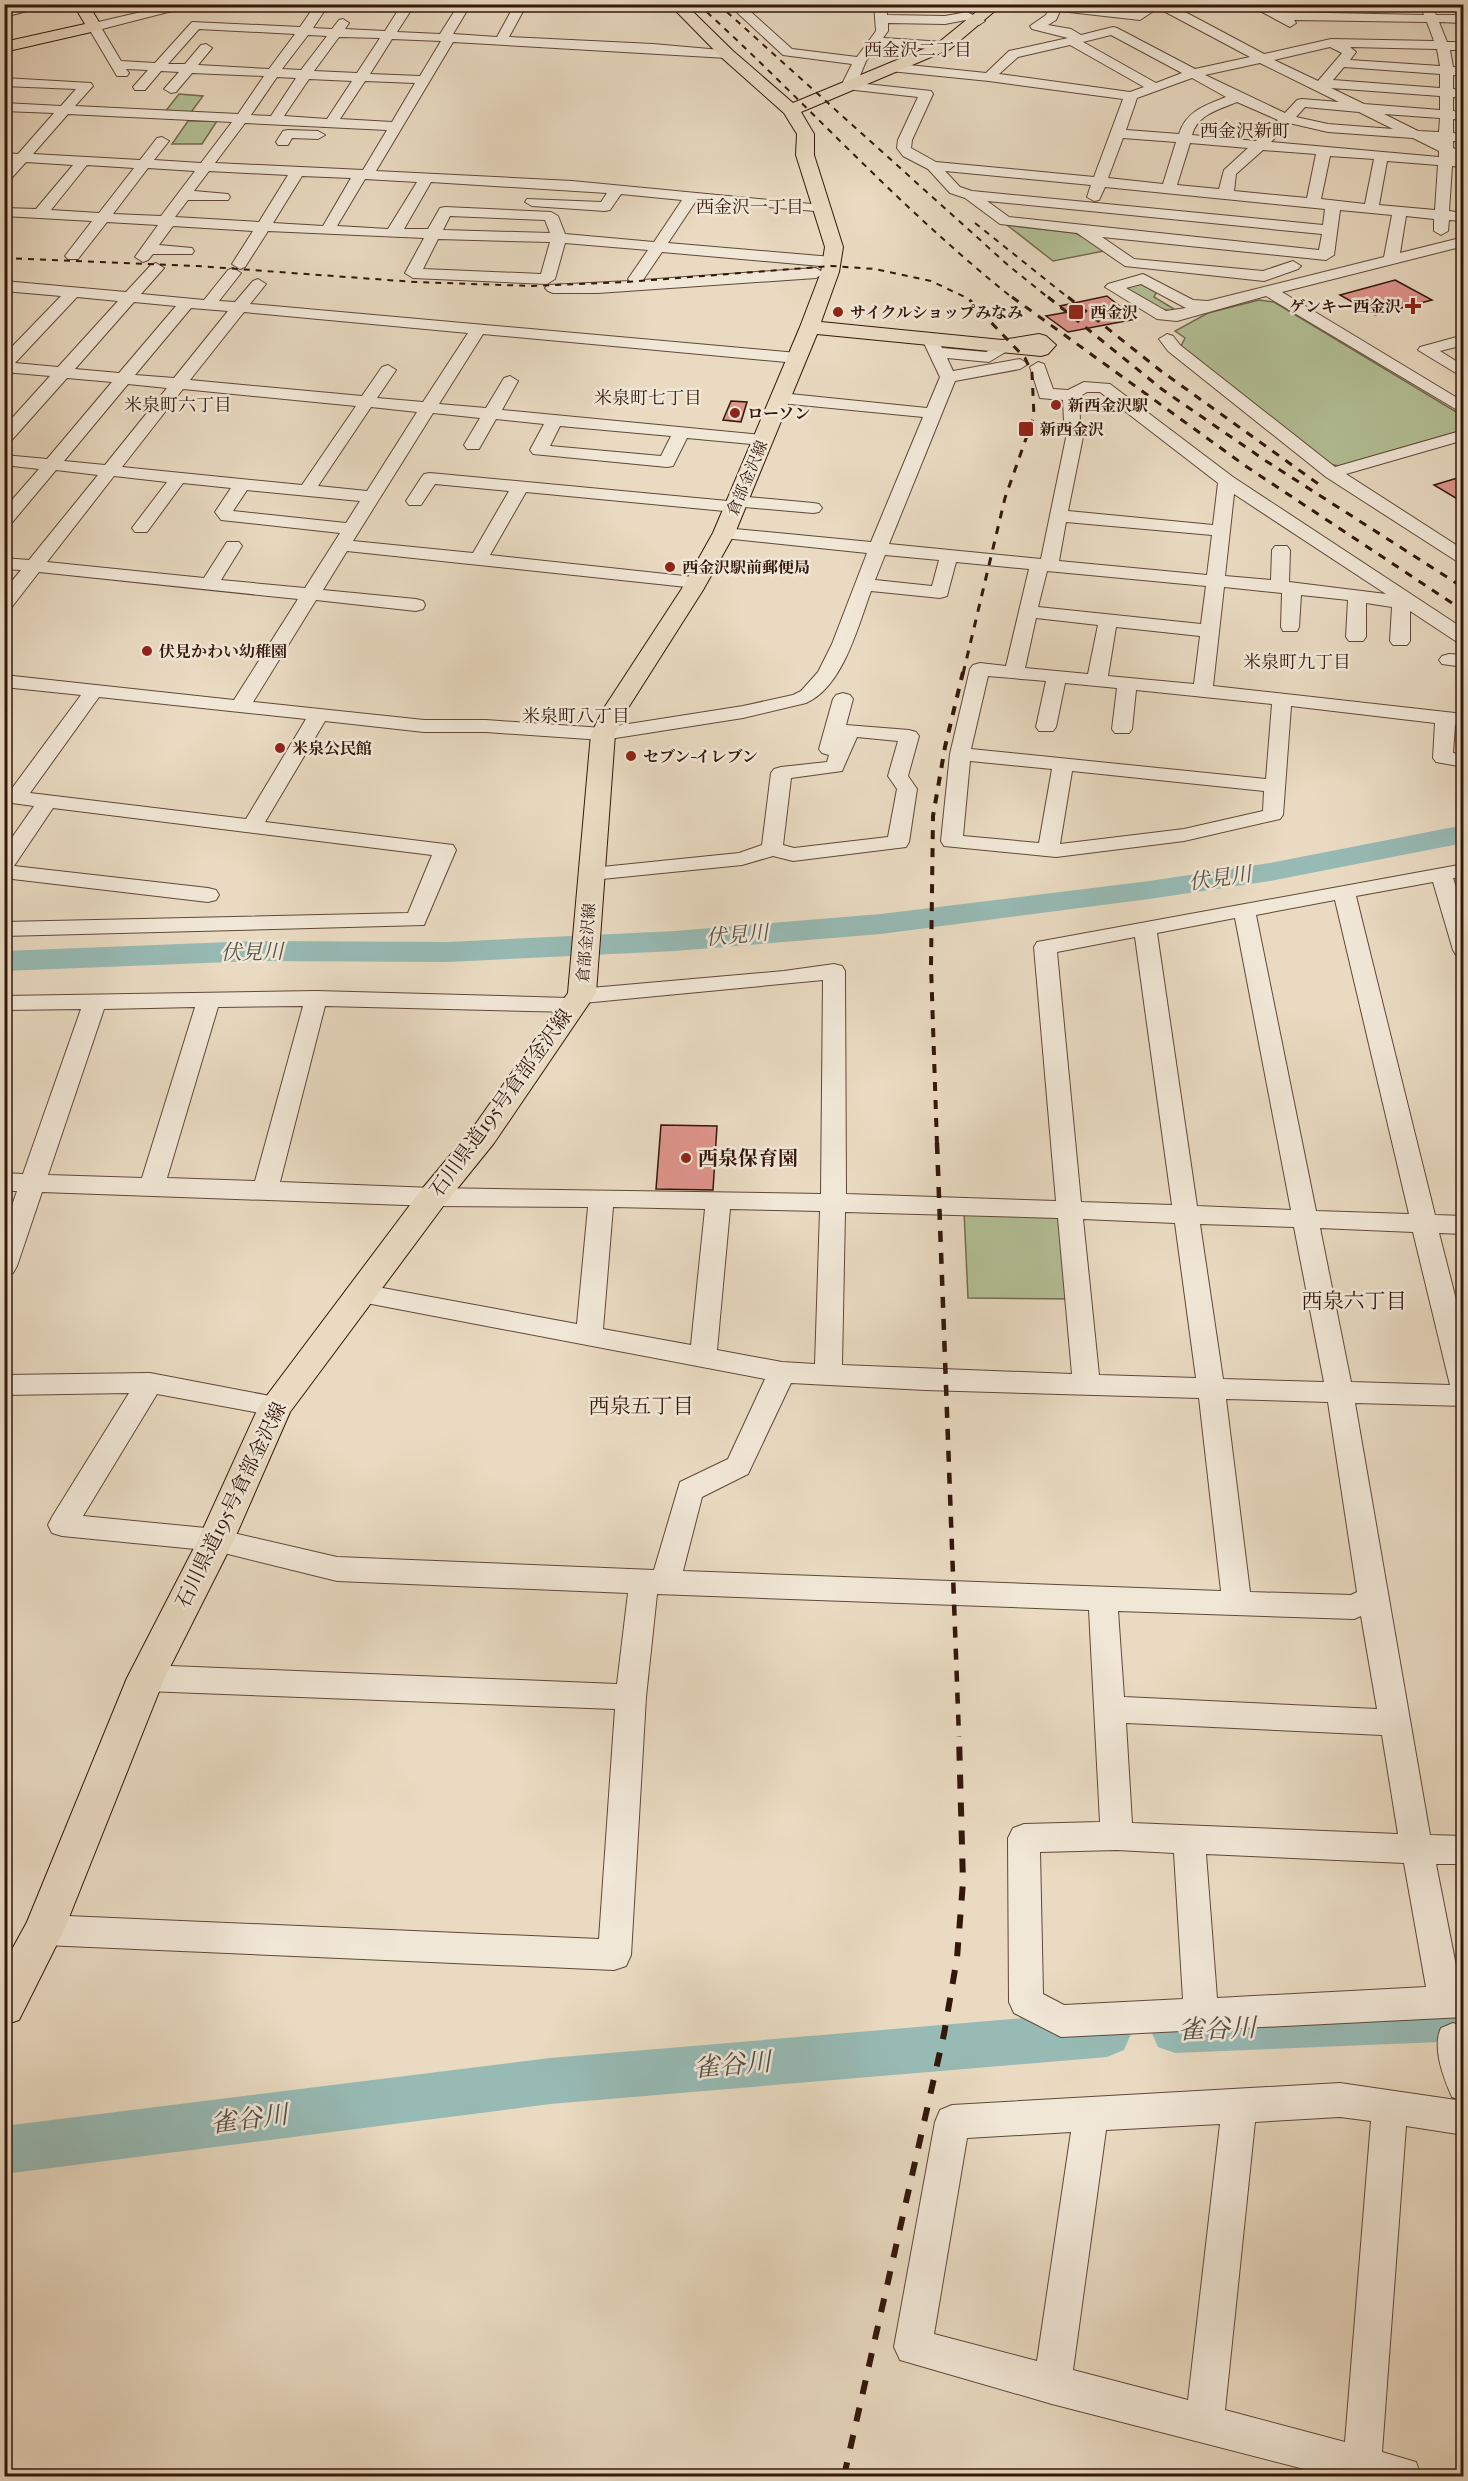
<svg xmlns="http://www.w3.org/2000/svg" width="1468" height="2481" viewBox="0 0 1468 2481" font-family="'IM FELL French Canon','Noto Serif JP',serif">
  <rect width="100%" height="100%" fill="#e9dac1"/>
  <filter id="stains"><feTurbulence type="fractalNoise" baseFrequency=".00333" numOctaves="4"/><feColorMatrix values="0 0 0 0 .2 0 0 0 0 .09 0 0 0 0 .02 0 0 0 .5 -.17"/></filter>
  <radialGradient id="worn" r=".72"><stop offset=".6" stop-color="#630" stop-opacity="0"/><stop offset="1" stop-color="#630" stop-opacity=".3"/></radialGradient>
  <!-- green -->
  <g fill="#b3c096" stroke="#736c50" stroke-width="1.5">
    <path d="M1267,5h50l8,9 -43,-1z"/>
    <path d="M179,94l24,2 -14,19 -25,-2z"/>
    <path d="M188,121h29l-15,23h-30z"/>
    <path d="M1007,225l68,8 34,17 -56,11z"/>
    <path d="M1141,284l16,7 -3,6 20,12 -3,2 -10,-2 -33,-20 1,-3z"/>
    <path d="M1259,300l15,2 189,114v14l-124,36 -10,-2 -149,-116 5,-10 -10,-7 33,-18z"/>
    <path d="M964,1211l103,1 9,87 -108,-1z"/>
  </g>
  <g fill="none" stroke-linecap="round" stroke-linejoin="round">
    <!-- stream -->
    <path stroke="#6f7970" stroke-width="3" d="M731,8l46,-4"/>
    <!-- river -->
    <g fill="#97bab4" fill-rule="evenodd">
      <path d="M1464,825v18l-194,38 -121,18 -268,35 -206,17 -227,11 -189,-1 -255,10v-20l255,-10 189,1 227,-11 206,-17 268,-33 121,-18z"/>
      <path d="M1464,1997v44l-289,12 -17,-6 -7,-16 7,-16 17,-6z"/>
      <path d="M1107,2011l17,7 7,16 -7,16 -17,7 -557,47 -546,70v-48l546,-68z"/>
    </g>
  </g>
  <!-- building -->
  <g fill="#df948c" stroke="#33170b" stroke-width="1.5">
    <path d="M1395,280l37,20 -57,15 -35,-20z"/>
    <path d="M1107,296l29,23 -68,13 -22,-16 22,-4 -8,-6z"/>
    <path d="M731,401l16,1 -6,20 -18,-2z"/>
    <path d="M1464,476v27l-30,-18z"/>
    <path d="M661,1125l56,1 -4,64 -57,-1z"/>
  </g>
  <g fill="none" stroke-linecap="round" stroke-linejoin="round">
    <!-- minor casing -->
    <g stroke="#604838" stroke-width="2">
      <g id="minor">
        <path d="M27,4h27l-50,13v-8z"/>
        <path d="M175,4h24l-97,25 19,32 34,2 37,-41 108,5 16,-23h13l-16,24 19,1 7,-9 4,-1 6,4 -4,6 40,2 17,-27h13l-18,28 43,2 19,-30h12l-18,30 44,3 18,-33h12l-18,33 144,7 79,7 1,3 -6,4 -274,-16 -77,129 196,10 250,24 7,4 -2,3 -131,-11 -28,42 164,14 8,5 -8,5 -170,-15 -19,28 173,-12 8,5 -8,5 -218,15h-45l-5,-2 -3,-3 3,-3 82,-4 -2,-2 20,-29 -83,-7 -10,36 -8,5 -134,-6 -8,-5 19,-35 -156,-7 -23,36 -5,2 -8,-5 21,-33 -80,-5 -14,19 33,3 2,3 -2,3h-39l-5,6 -5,2 -8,-5 23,-32 -51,-3 -29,37h-10l-3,-3 27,-35 -88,-5v-8l32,1 37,-44 -47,-3 -17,19 -5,1v-13l7,-7 -7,-1v-8l14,1 36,-41 -50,-2v-8l57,3 15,-17 -72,-3v-8l87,5 2,3 -18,20 163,8 26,-38 -72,-3 -16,19 -5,1 -7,-4 15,-17 -18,-1 -16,19h-10l-2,-3 15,-17 -22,-1 3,4 -2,3h-10l-29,-49 2,-3zM199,29l96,5 -26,35 -71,-4 14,-17 -6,-4 -5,1 -16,19h-17zM308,35l19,1 -26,34 -19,-1zM339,37l41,1 -23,35 -43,-2zM392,39l49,2 -21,35 -50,-2zM277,77l19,1 -25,38 -20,-1zM309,79l43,2 -25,38 -43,-3zM365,81l50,2 -23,39 -52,-3zM68,114l164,8 -31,41 -47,-3 15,-19 -7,-4 -5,1 -17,22 -107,-6zM245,123l142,7 -24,40 -148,-7zM87,165l47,3 -35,45 -48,-3zM148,168l47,3 -34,45 -48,-2zM209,171l79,4 -29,47 -84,-5 13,-17h40l2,-3 -2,-3 -34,-3zM302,176l49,2 -28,48 -50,-3zM365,179l52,3 -29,47 -51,-3zM431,182l176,11 -6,9 -74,-3 -2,3 7,4 73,5 5,-1 11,-16 61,6 -28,42 -89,-8 -7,-18 -7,-4 -106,-5 -5,1 -12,21h-24zM450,216l95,4 5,13 -107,-3zM438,239l112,3 -9,32 -118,-5z"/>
        <path d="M728,4h14l50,45 65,8 19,-26 -2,-27h12l1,11 58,1 22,-4 18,9 -6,4 -13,-5 -21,4 -57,-1v8l-5,7 61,4 6,4 -6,4 -66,-5 -12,16 -9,22 74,8 2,3 -21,46 -1,8 25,14 158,15 29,-78 -134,-18 -99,-10 -7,-4 7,-4 96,10 23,-22 59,-13 -36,-9 -2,-3 16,-11 2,-4 -53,-2 -6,-5h81l67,8 10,-8h23l94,50 67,-15 103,2 -7,-19 -133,-2 2,3 -6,4 -43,-23h16l16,8 145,3 -4,-11h12l4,11h28v8l-25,-1 8,20h17v8h-14l3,17 11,1v8l-11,-1v14l11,1v8l-11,-1v14l11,1v8l-11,-1v14l11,1v8l-11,-1v7l11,5v14l-12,-1 -3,45 15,2v8l-15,-1 -1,11 -7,4 -7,-4v-12l-28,-3 -6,37 64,-16v9l-182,46 182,110v12l-198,-118 -89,25 -20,-2 -52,-32 3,-3 35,-10 50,26 15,1 176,-44 8,-42 -52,-5 -6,45 -8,5 -224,-23 32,22 129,12 30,-10 8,5 -3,3 -34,12 -139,-15 -48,-33 -77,-9 -35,-26 -15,-5 -22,-24 -25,-13 -6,-8 1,-8 20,-43 -72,-8 -3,-7 9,-18 -69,-9zM1158,8l92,49 -55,12 -78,-41 -4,-1 -32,8 -10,-6 -23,-4 8,-5 4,-9 80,9zM1111,35l71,38 -26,10 -73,-41zM1070,45l74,42 -14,5 -131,-18 19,-17zM1330,47l12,6 -24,28 -44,-21zM1350,47l87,2 3,17 -90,-6 6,-8zM1260,63l79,39 -37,-3 -5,1 -12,13 -80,-38zM1344,67l96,7v14l-107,-8zM1192,78l34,19c-20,8 -40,14 -47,37l-53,-4 11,-32zM1331,88l109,8v14l-76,-6zM1237,102l41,18 -22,21 -64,-6c6,-21 26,-25 45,-33zM1305,107l54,5 34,17 -65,-5 -32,-7zM1384,114l56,4 -1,14 -21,-1zM1289,123l39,9 85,6 26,13v6l-168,-15zM1123,138l53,4 -13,42 -55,-6zM1190,143l58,5 -24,22 -5,19 -42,-4zM1263,150l53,4 -9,44 -73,-7 2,-17zM1330,156l44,3 -9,45 -44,-5zM1387,161l51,4 -3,45 -56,-5zM945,171l146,14 -4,12 7,4 5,-1 6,-13 220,22 -2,16 -351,-34 -12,-4zM987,201l335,33 -3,16 -310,-33zM1141,284l43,23 2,1 -20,3 -40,-23z"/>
        <path d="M804,4h31c-7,6 -24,6 -31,0z"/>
        <path d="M288,130l30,1 7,4 -7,4 -26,-1 -4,7h-10l-2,-3 7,-11z"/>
        <path d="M156,263l8,5 -23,26 63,6 24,-30 5,-2 8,5 -22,28 16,1 18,-21 5,-2 8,5 -16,20 547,49 8,5 -8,5 -314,-29 -44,70 47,4 18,-30 6,-2 8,5 -16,29 260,25 6,1 2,4 -2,4 -6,1 -75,-7 -14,28 -6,1 -134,-13 -3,-4 14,-26 -48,-5 -17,30h-12l-3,-4 16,-27 -47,-5 -80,128 120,12 36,-62 -74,-7 -14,21h-12l-3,-4 15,-23 3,-4 6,-1 298,28 3,-4 6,-1 76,7 6,1 3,4 -3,4 -6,1 -69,-6 -3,4 -6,1 -209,-20 -36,63 213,23 2,4 -2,4 -7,2 -349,-37 -24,39 93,9 7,2 2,4 -2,4 -7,2 -100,-11 -63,102 171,18h62l117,8 140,-22 50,-11 8,-4 17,-19 14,-28 35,-91 -143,-15 -6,-1 -3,-4 3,-4 6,-1 147,14 52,-125 -143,-14 -8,-5 8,-5 147,15 13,-31 -18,-38 8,-5 6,2 6,12 44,4 13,-6 8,5 -18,11 -42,-4 6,13 67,-12 8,5 -8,5 -65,12 -66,163 152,15 27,-131 -4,-6 -1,-22 -23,-2 -10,-31 8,-5 6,2 9,25 15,1 16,-8 26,2 123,93 231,152v15l-7,-2 -47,-31v30l-3,4h-14l-3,-4 2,-34 -26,-4v34l-3,4h-14l-3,-4 2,-37 -47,-5 -2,32 -2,4h-14l-2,-4 1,-34 -58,-6 -11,99 251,28v12l-9,-1 -2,28 11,2v12l-28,-5 -3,-4 2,-35 -144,-17 -8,109 -3,4 -96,22 -128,16 -112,-11 -3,-5 9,-87 20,-85 3,-4 7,-2 26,3 23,-97 -73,-7 -9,34 -7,2 -69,-7c-13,35 -28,96 -65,112l-63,15 -140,22 -117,-8h-62l-99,-11 -60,101 188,23 3,5 -32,75 -420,11v-14l404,-9 24,-58 -379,-47 -39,58 194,22 8,2 3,5 -3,5 -8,2 -204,-24v-29l30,-43 -30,-4v-12l6,1 71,-96 -77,-8v-12l230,25 64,-101 -259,-27 -28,36 -7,1v-18l17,-21 -17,-1v-11l25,2 69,-85 -42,-5 -46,55 -6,1v-17l35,-40 -35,-4v-10l43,4 65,-77 -45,-4 -57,64 -6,1v-16l46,-51 -46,-4v-17l57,-59 -57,-5v-10l122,11 25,-27zM77,297l41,4 -60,66 -43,-4zM134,302l42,4 -57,67 -44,-4zM191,308l37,3 -54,67 -39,-3zM244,312l224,21 -45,69 -46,-4 19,-28 -8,-5 -6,2 -20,29 -172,-16zM128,384l39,4 -62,77 -41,-4zM183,389l173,17 -54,79 -180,-18zM1087,392h13l118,91 -5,42 -145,-14 17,-84 -5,-6 -1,-24zM371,407l46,5 -50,79 -49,-5zM560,426l111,10 -10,20 -111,-10zM114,476l53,6 -35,46 3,4h12l36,-49 48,5 -16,24 6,8 119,13 -35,55 -84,-8 21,-34 -3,-4h-12l-23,36 -157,-16zM247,490l113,11 -14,22 -113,-12zM1234,494l152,100 -97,-12 1,-32 -3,-4h-12l-3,4 -1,30 -46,-4zM1066,522l146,13 -5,40 -148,-14zM885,555l54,5 -7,26 -57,-6zM1047,571l159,15 -5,38 -163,-17zM1036,618l62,7 -10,49 -63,-6zM1116,627l84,9 -6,48 -86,-8zM988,676l58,5 -10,46 3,4h14l3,-4 9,-44 52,5 -5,41 3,4h14l3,-4 4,-39 136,14 -6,75 -295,-30zM99,697l207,22 -60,100 -216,-26zM970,761l82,8 -13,74 -76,-7zM1072,771l192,20 -1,20 -79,18 -124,15z"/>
        <path d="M1167,334l6,2 7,9 155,122 129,-37v10l-118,34 118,76v13l-6,-1 -132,-85 -158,-126 -9,-12z"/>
        <path d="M1464,335v10l-24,6 24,15v12l-46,-28 2,-3z"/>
        <path d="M1449,654l15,1v12l-22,-3 -3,-4 3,-4z"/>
        <path d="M843,693l7,2 3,4 -7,26 63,5 7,2 3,4 -11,40 9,13 -8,53 -3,5 -113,14 -20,-5 -31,9 -150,15 -8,-1 -3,-5 3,-5 8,-1 147,-15 23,-8 9,-72 3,-4 7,-2 46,-5 2,-7 -7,-2 -3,-4 14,-50 3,-4zM857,737l41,4 -10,35 9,13 -9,48 -94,11 -11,-3 8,-67 51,-7z"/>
        <path d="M1464,864v13l-11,1 11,34v45l-8,-2 -3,-5 -20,-68 -77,14 79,319 29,1v18l-25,-1 25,98v75l-109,-3 75,432 34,1v28h-28l24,122 4,-1v32l-403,20 -47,-24 -5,-11 -1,-164 5,-10 11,-4 76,-2 -11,-212 -432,-16 -11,103 -15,258 -5,11 -12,4 -570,-25 -12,-4 -4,-11 4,-11 12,-4 555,24 16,-230 -469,-18 -11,-4 -4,-9 4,-9 11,-4 471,19 11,-91 -291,-12 -121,-30 -154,-15 -10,-3 -4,-8 4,-8 77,-124 -125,2v-20l146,-2 136,26 4,7 -4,7 -10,3 -119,-22 -74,122 133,13 121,28 317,13 26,-88 48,-23 37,-80 -404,-77 -9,-2 -4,-7 4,-7 9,-2 216,40 11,-117 -155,-1 -391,-14 -25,74 -4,7 -9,2v-47l13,-37h-13v-18l19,1 58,-165 -77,1v-14l312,-5 253,7 2,-7 8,-2 205,-18 50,-7 8,2 3,5 1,223 210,7 -22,-254 3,-5zM1335,900l74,314 -93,-3 -60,-296zM1235,918l56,292 -94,-4 -40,-273zM1135,937l37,268 -91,-3 -24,-250zM823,980l-2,214 -388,-6 -153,-6 45,-176 248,6 8,-2 3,-5 -1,-2zM303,1006l-48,175 -88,-3 51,-171zM195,1007l-53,171 -94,-3 56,-166zM613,1207l92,2 -14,136 -88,-16zM730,1209l90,2 -5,153 -33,-2 -65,-12zM845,1212l213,6 14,156 -230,-9zM1083,1219l92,4 21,155 -97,-3zM1200,1224l94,3 30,155 -101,-3zM1320,1228l93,4 37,153 -99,-3zM791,1383l134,7 274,8 22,193 -538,-20 19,-74 46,-23zM1226,1399l102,3 29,190 -6,3 -101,-3zM1118,1611l236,8 7,-3 16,93 -253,-12zM1126,1723l256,12 16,99 -266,-11zM1117,1850l57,3 9,146 -119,6 -21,-11 -3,-142zM1206,1854l198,9 22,124 -209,11z"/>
        <path d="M1453,2023l11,4v108l-58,-9 -24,326 34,10 5,14h-90l-279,-72 -152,-44 -6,-13 41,-225 5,-12 12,-5 388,-22 123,18 -11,-4c-9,-20 -20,-50 -11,-69zM1340,2117l31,4 -26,321 -120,-32 30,-288zM1220,2124l-32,276 -115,-30 33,-240zM1071,2132l-34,229 -103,-27 33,-196z"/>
      </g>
    </g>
    <!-- major casing -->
    <g stroke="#33170b" stroke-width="2">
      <g id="major">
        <path d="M73,4h15l14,23 -2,3 -96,22v-10l81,-18z"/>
        <path d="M669,4h16l48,47 60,52 145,-60 48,-39h17l-53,45 -149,63 13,22v21l29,92 -4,25 -18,50 181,18 37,-6 7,2 10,9 -8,9 -7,2 -224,-22 -82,199 -32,57 -75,118 -13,26 -19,259 -102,150 -50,62 -154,207 -56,128 -70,139 -100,251 -45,90 -15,5v-61l23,-42 100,-244 71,-138 61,-134 163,-217 50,-60 96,-136 23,-259 13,-26 77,-118 32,-57 87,-206 21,-55 4,-25 -29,-92 1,-21 -13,-21 -63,-56z"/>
      </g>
    </g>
    <!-- minor -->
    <use href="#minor" fill="#f1e7d7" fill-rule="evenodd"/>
    <!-- major -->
    <use href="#major" fill="#e9dac1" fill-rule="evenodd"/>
    <!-- rail-far4 -->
    <g stroke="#33170b" stroke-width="2" stroke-dasharray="6 6" stroke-linecap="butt">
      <path d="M698,4c107,97 202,205 316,295"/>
      <path d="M718,4l291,262 41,33"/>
      <path d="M975,223l95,76"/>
      <path d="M4,258l193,8 218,16 117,4 95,-4 204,-16 44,3 56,12 38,18"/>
    </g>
    <!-- rail-far3 -->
    <g stroke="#33170b" stroke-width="3" stroke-dasharray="8 8" stroke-linecap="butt">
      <path d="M1012,297l235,170 217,144"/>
      <path d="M1048,297l115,93 103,71 198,127"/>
      <path d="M1068,297l93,74 163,117"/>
      <path d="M963,674l42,-176 29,-82 -2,-43 -7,-15 -58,-61"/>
    </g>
    <!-- rail-far2 -->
    <path stroke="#33170b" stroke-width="4" stroke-dasharray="9 9" stroke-linecap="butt" d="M937,1145l-6,-179 2,-150 12,-69 18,-75"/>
    <!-- rail-far1 -->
    <path stroke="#33170b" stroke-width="4.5" stroke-dasharray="11 11" stroke-linecap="butt" d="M937,1143l22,594"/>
    <!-- rail -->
    <path stroke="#33170b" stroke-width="6" stroke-dasharray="14 14" stroke-linecap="butt" d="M844,2476l100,-442 13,-76 6,-76 -4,-146"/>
  </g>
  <!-- markers -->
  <g fill="#8f2418" stroke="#f1e7d7" stroke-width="2">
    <path d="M1410 297h6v6h6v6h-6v6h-6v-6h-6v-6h6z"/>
    <circle cx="838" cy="312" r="6"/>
    <rect x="1068" y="304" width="16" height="16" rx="3"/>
    <circle cx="1056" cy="405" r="6"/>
    <circle cx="735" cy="413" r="6"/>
    <rect x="1018" y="421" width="16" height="16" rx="3"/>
    <circle cx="670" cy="567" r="6"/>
    <circle cx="147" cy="651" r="6"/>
    <circle cx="280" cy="748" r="6"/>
    <circle cx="631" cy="756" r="6"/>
    <circle cx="686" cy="1158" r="6"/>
  </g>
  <g text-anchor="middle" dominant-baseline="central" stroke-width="5" stroke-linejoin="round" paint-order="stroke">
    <!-- far-poi labels -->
    <g font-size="16" font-weight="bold" fill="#33170b" stroke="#f1e7d7" text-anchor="start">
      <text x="1401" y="306" text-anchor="end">ゲンキー西金沢</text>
      <text x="850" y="312">サイクルショップみなみ</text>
      <text x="1090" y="312">西金沢</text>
      <text x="1068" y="405">新西金沢駅</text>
      <text x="747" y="413">ローソン</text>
      <text x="1040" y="429">新西金沢</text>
      <text x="682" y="567">西金沢駅前郵便局</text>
      <text x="159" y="651">伏見かわい幼稚園</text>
      <text x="292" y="748">米泉公民館</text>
      <text x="643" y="756">セブン-イレブン</text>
    </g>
    <!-- far-street labels -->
    <g font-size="16" fill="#33170b" stroke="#f1e7d7">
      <text transform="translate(747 478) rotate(-67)">倉部金沢線</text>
      <text transform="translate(586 943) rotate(-85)">倉部金沢線</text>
    </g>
    <!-- far-neighbourhood labels -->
    <g font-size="18" fill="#33170b" stroke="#f1e7d7">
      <text x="918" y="50">西金沢二丁目</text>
      <text x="750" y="207">西金沢一丁目</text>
      <text x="648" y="398">米泉町七丁目</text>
      <text x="178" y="405">米泉町六丁目</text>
      <text x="1297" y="662">米泉町九丁目</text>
      <text x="576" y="716">米泉町八丁目</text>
    </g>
    <!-- far-quarter labels -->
    <g font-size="18" fill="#33170b" stroke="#f1e7d7">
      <text x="1245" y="131">西金沢新町</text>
    </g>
    <!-- street labels -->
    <g font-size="20" fill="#33170b" stroke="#f1e7d7">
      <text transform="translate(501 1103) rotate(-54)">石川県道195号倉部金沢線</text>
      <text transform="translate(231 1505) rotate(-64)">石川県道195号倉部金沢線</text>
    </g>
    <!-- poi labels -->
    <g font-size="20" font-weight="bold" fill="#33170b" stroke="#f1e7d7" text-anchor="start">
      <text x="698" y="1158">西泉保育園</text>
    </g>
    <!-- water labels -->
    <g font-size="21" font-style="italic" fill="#565046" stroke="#f1e7d7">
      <text transform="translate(1220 878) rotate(-8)">伏見川</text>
      <text transform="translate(737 935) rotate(-5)">伏見川</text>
      <text transform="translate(252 952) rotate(-1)">伏見川</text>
    </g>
    <!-- neighbourhood labels -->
    <g font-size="21" fill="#33170b" stroke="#f1e7d7">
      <text x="1354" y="1301">西泉六丁目</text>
      <text x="641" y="1406">西泉五丁目</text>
    </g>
    <!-- near-water labels -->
    <g font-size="26" font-style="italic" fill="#565046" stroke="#f1e7d7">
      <text transform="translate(1217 2029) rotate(-2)">雀谷川</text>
      <text transform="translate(732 2065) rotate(-5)">雀谷川</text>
      <text transform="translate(249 2119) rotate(-7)">雀谷川</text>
    </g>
  </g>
  <!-- margin -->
  <rect width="1468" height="2481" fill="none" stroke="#e9dac1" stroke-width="24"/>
  <rect x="6" y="6" width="1456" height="2469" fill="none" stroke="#33170b" stroke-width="3"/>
  <rect x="12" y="12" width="1444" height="2457" fill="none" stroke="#33170b" stroke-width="1.5"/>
  <rect width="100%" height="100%" filter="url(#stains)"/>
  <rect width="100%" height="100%" fill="url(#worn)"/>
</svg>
